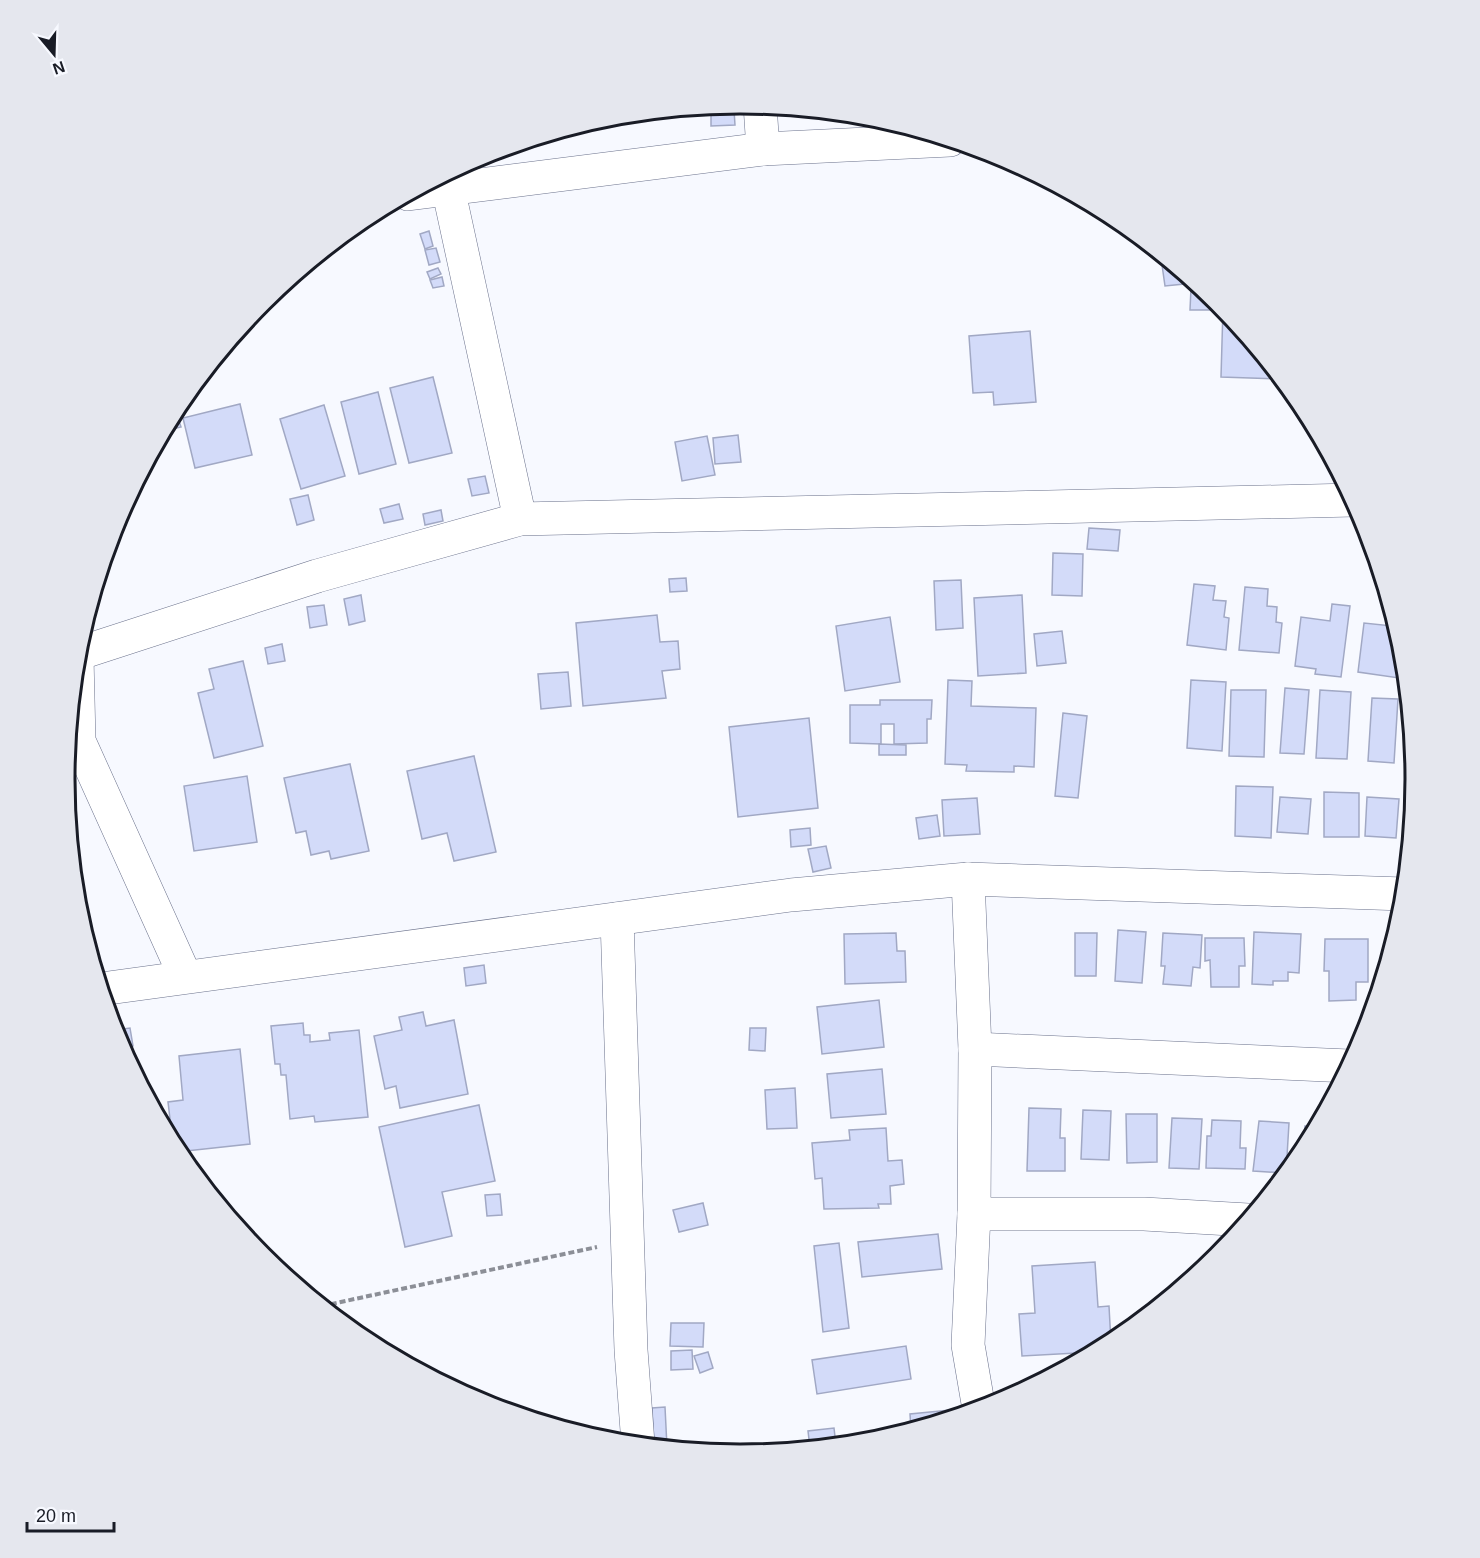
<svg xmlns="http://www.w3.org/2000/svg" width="1480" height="1558" viewBox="0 0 1480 1558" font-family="Arial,sans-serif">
  <rect width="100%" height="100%" fill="#f7f9ff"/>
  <!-- building -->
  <g fill="#d3dbf9" stroke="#a1a8c4" stroke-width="1.5">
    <path d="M785,108l31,3 -31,1z"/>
    <path d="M734,110l1,15 -24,1v-15z"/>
    <path d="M429,231l4,15 -8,3 -5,-15z"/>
    <path d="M436,248l4,14 -11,3 -4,-15z"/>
    <path d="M1173,264l9,8 2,12 -19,2 -3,-21z"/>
    <path d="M438,268l3,6 -11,5 -3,-7z"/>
    <path d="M442,277l2,9 -11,2 -3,-8z"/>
    <path d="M1191,288h11l12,10 -1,12h-23z"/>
    <path d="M1223,308l57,70v1l-59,-2z"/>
    <path d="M1030,331l6,71 -42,3 -1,-13 -20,1 -4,-57z"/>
    <path d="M433,377l19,76 -43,10 -19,-75z"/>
    <path d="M378,392l18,72 -37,10 -18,-72z"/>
    <path d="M240,404l12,51 -57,13 -12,-50z"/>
    <path d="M324,405l21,71 -44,13 -21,-70z"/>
    <path d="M175,409l6,18 -17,4z"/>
    <path d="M738,435l3,27 -26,2 -2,-26z"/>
    <path d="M707,436l8,39 -33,6 -7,-39z"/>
    <path d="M485,476l4,17 -17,3 -4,-17z"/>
    <path d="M308,495l6,25 -17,5 -7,-26z"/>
    <path d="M399,504l4,15 -19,4 -4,-14z"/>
    <path d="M441,510l2,11 -18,4 -2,-11z"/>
    <path d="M1089,528l31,2 -2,21 -31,-2z"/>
    <path d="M1053,553l30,1 -1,42 -30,-1z"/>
    <path d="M686,578l1,13 -17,1 -1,-13z"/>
    <path d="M961,580l2,48 -27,2 -2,-49z"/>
    <path d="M1194,584l21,2 -2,14 13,1 -2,16 5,1 -3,32 -39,-5z"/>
    <path d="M1245,587l23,2 -1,17 10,1 -1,15 6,1 -3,30 -40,-3z"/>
    <path d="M361,595l4,26 -16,4 -5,-26z"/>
    <path d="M1022,595l4,78 -48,3 -4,-78z"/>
    <path d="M1332,604l18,2 -9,71 -26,-3 1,-5 -21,-3 6,-49 29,4z"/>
    <path d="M324,605l3,20 -17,3 -3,-21z"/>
    <path d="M657,615l3,27 18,-1 2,28 -18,2 4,27 -83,8 -7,-83z"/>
    <path d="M890,617l10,65 -55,9 -9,-65z"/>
    <path d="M1393,617l10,31 -4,30 -41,-6 6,-49 28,3z"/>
    <path d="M1062,631l4,32 -29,3 -3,-32z"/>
    <path d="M282,644l3,17 -17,3 -3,-16z"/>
    <path d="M243,661l20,85 -49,12 -16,-65 16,-4 -5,-20z"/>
    <path d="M568,672l3,34 -30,3 -3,-35z"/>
    <path d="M948,680l24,1 -1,25 65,2 -2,59 -20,-1v6l-48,-1 1,-6 -22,-1z"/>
    <path d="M1191,680l35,2 -4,69 -35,-3z"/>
    <path d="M1285,688l24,2 -5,64 -24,-1z"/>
    <path d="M1231,690h35l-2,67 -35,-1z"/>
    <path d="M1320,690l31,2 -4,67 -31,-1z"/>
    <path d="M1372,698l26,1 -4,64 -26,-2z"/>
    <path d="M880,700h52l-1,19h-4v24l-33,1v-20h-13v20l-31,-1v-38h30z"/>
    <path d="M1408,706l6,63 -8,-1z"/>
    <path d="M1063,713l24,3 -9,82 -23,-2z"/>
    <path d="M809,718l9,90 -80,9 -9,-90z"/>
    <path d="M879,744l27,1v10h-27z"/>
    <path d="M474,756l22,96 -42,9 -7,-28 -25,6 -15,-68z"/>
    <path d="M350,764l19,87 -38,8 -2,-8 -18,4 -5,-24 -10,2 -12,-55z"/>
    <path d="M247,776l10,66 -63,9 -10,-65z"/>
    <path d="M67,780l9,29 -8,3 -3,-31z"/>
    <path d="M1236,786l37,1 -2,51 -36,-2z"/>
    <path d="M1324,792l35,1v44h-35z"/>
    <path d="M1280,797l31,2 -3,35 -31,-2z"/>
    <path d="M1367,797l32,2 -3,39 -31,-2z"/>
    <path d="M977,798l3,36 -36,2 -2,-36z"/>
    <path d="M937,815l3,21 -21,3 -3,-21z"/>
    <path d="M810,828l1,17 -20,2 -1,-17z"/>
    <path d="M826,846l5,22 -18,4 -5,-23z"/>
    <path d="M1118,930l28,2 -4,51 -27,-2z"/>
    <path d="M1254,932l47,2 -2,39 -11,-1v9h-15v4l-21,-1z"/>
    <path d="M896,933l1,18h8l1,31 -61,2 -1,-50z"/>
    <path d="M1075,933h22l-1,43h-21z"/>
    <path d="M1163,933l39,2 -2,33 -7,-1 -2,19 -28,-2 2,-18h-4z"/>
    <path d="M1205,938h39l1,28h-6v21h-28l-1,-27 -5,1z"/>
    <path d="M1325,939h43v43h-12v18l-27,1v-30h-5z"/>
    <path d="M484,965l2,18 -20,3 -2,-18z"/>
    <path d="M879,1000l5,47 -62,7 -5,-47z"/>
    <path d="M423,1012l3,14 28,-6 14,74 -68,14 -4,-22 -11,3 -11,-53 28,-6 -3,-13z"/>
    <path d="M303,1023l1,12h6v7l20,-2 -1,-7 30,-3 9,87 -53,5 -1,-6 -24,3 -4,-44h-5l-1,-11h-5l-4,-38z"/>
    <path d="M130,1028l3,18 -12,2 -7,-18z"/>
    <path d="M750,1028h16l-1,23 -16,-1z"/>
    <path d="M240,1049l10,95 -73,8 -4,-8 -5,-42 15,-2 -4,-44z"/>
    <path d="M882,1069l4,45 -55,4 -4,-44z"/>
    <path d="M795,1088l2,40 -30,1 -2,-39z"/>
    <path d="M479,1105l16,76 -53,11 10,44 -47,11 -26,-120z"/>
    <path d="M1029,1108l32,1 -1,29h5v33h-38z"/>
    <path d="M1083,1110l28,1 -2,49 -28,-1z"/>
    <path d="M1126,1114h31v48l-30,1z"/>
    <path d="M1172,1118l30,1 -3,50 -30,-1z"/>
    <path d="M1212,1120l29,1 -1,27h6l-1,21 -39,-1 1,-32h4z"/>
    <path d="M1259,1121l30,2 -3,50 -33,-2z"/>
    <path d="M1305,1126h12l-17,31v-14h4z"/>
    <path d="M886,1128l2,33 14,-1 2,24 -14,2 1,18h-13l1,4 -55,1 -2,-31 -7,1 -3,-36 38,-3 -1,-10z"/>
    <path d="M500,1194l2,21 -15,1 -2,-21z"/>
    <path d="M703,1203l5,22 -29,7 -6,-22z"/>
    <path d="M938,1234l4,35 -80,8 -4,-35z"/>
    <path d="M839,1243l10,85 -26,4 -9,-86z"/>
    <path d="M1095,1262l3,45 11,-1 2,37 -16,9 -73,4 -3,-42 16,-1 -3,-47z"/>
    <path d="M671,1323h33l-1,24 -33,-1z"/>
    <path d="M906,1346l5,33 -94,15 -5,-34z"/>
    <path d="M692,1350l1,19 -22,1v-19z"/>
    <path d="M708,1352l5,16 -13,5 -6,-17z"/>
    <path d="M665,1407l2,40 -13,-1 -2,-38z"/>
    <path d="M950,1410v8l-39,12 -1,-16z"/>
    <path d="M834,1428l2,17 -26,3 -2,-17z"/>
  </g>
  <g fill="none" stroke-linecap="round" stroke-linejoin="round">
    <!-- minor casing -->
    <g stroke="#6b728c" stroke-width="34">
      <g id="minor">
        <path d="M760,105l3,44"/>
        <path d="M445,174l75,345"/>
        <path d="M408,194l355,-45 187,-9"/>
        <path d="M77,654l240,-78 203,-57 833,-19"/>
        <path d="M77,657l2,84 106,235"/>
        <path d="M968,879l7,170 -1,165 -6,131 11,64"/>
        <path d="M617,919l14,431 7,94"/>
        <path d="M101,989l690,-94 177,-16 436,15"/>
        <path d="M975,1049l374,17"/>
        <path d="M974,1214h170l104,6"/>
      </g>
    </g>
    <!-- path -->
    <path stroke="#8c8f97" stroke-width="4" stroke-dasharray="6 3" stroke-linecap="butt" d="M322,1306l275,-59"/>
    <!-- minor -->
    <use href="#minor" stroke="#fff" stroke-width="33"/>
  </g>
  <!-- crop -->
  <path d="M0 0H1480V1558H0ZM75 779a665 665 0 1 1 1330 0a665 665 0 1 1-1330 0Z" fill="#e5e7ee" fill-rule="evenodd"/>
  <path fill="none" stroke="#191c26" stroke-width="3" d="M75 779a665 665 0 1 1 1330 0a665 665 0 1 1-1330 0Z"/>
  <!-- north arrow -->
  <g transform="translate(54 54) rotate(161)" stroke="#f7f9ff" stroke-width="4.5" paint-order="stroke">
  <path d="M0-4.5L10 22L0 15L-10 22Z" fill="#191c26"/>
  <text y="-9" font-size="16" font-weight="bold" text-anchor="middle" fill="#191c26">N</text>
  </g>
  <!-- scale -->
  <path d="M27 1522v9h87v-9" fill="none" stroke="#191c26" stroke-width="3"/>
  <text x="36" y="1522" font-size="18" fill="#191c26" stroke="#f7f9ff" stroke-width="4.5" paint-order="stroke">20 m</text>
</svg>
